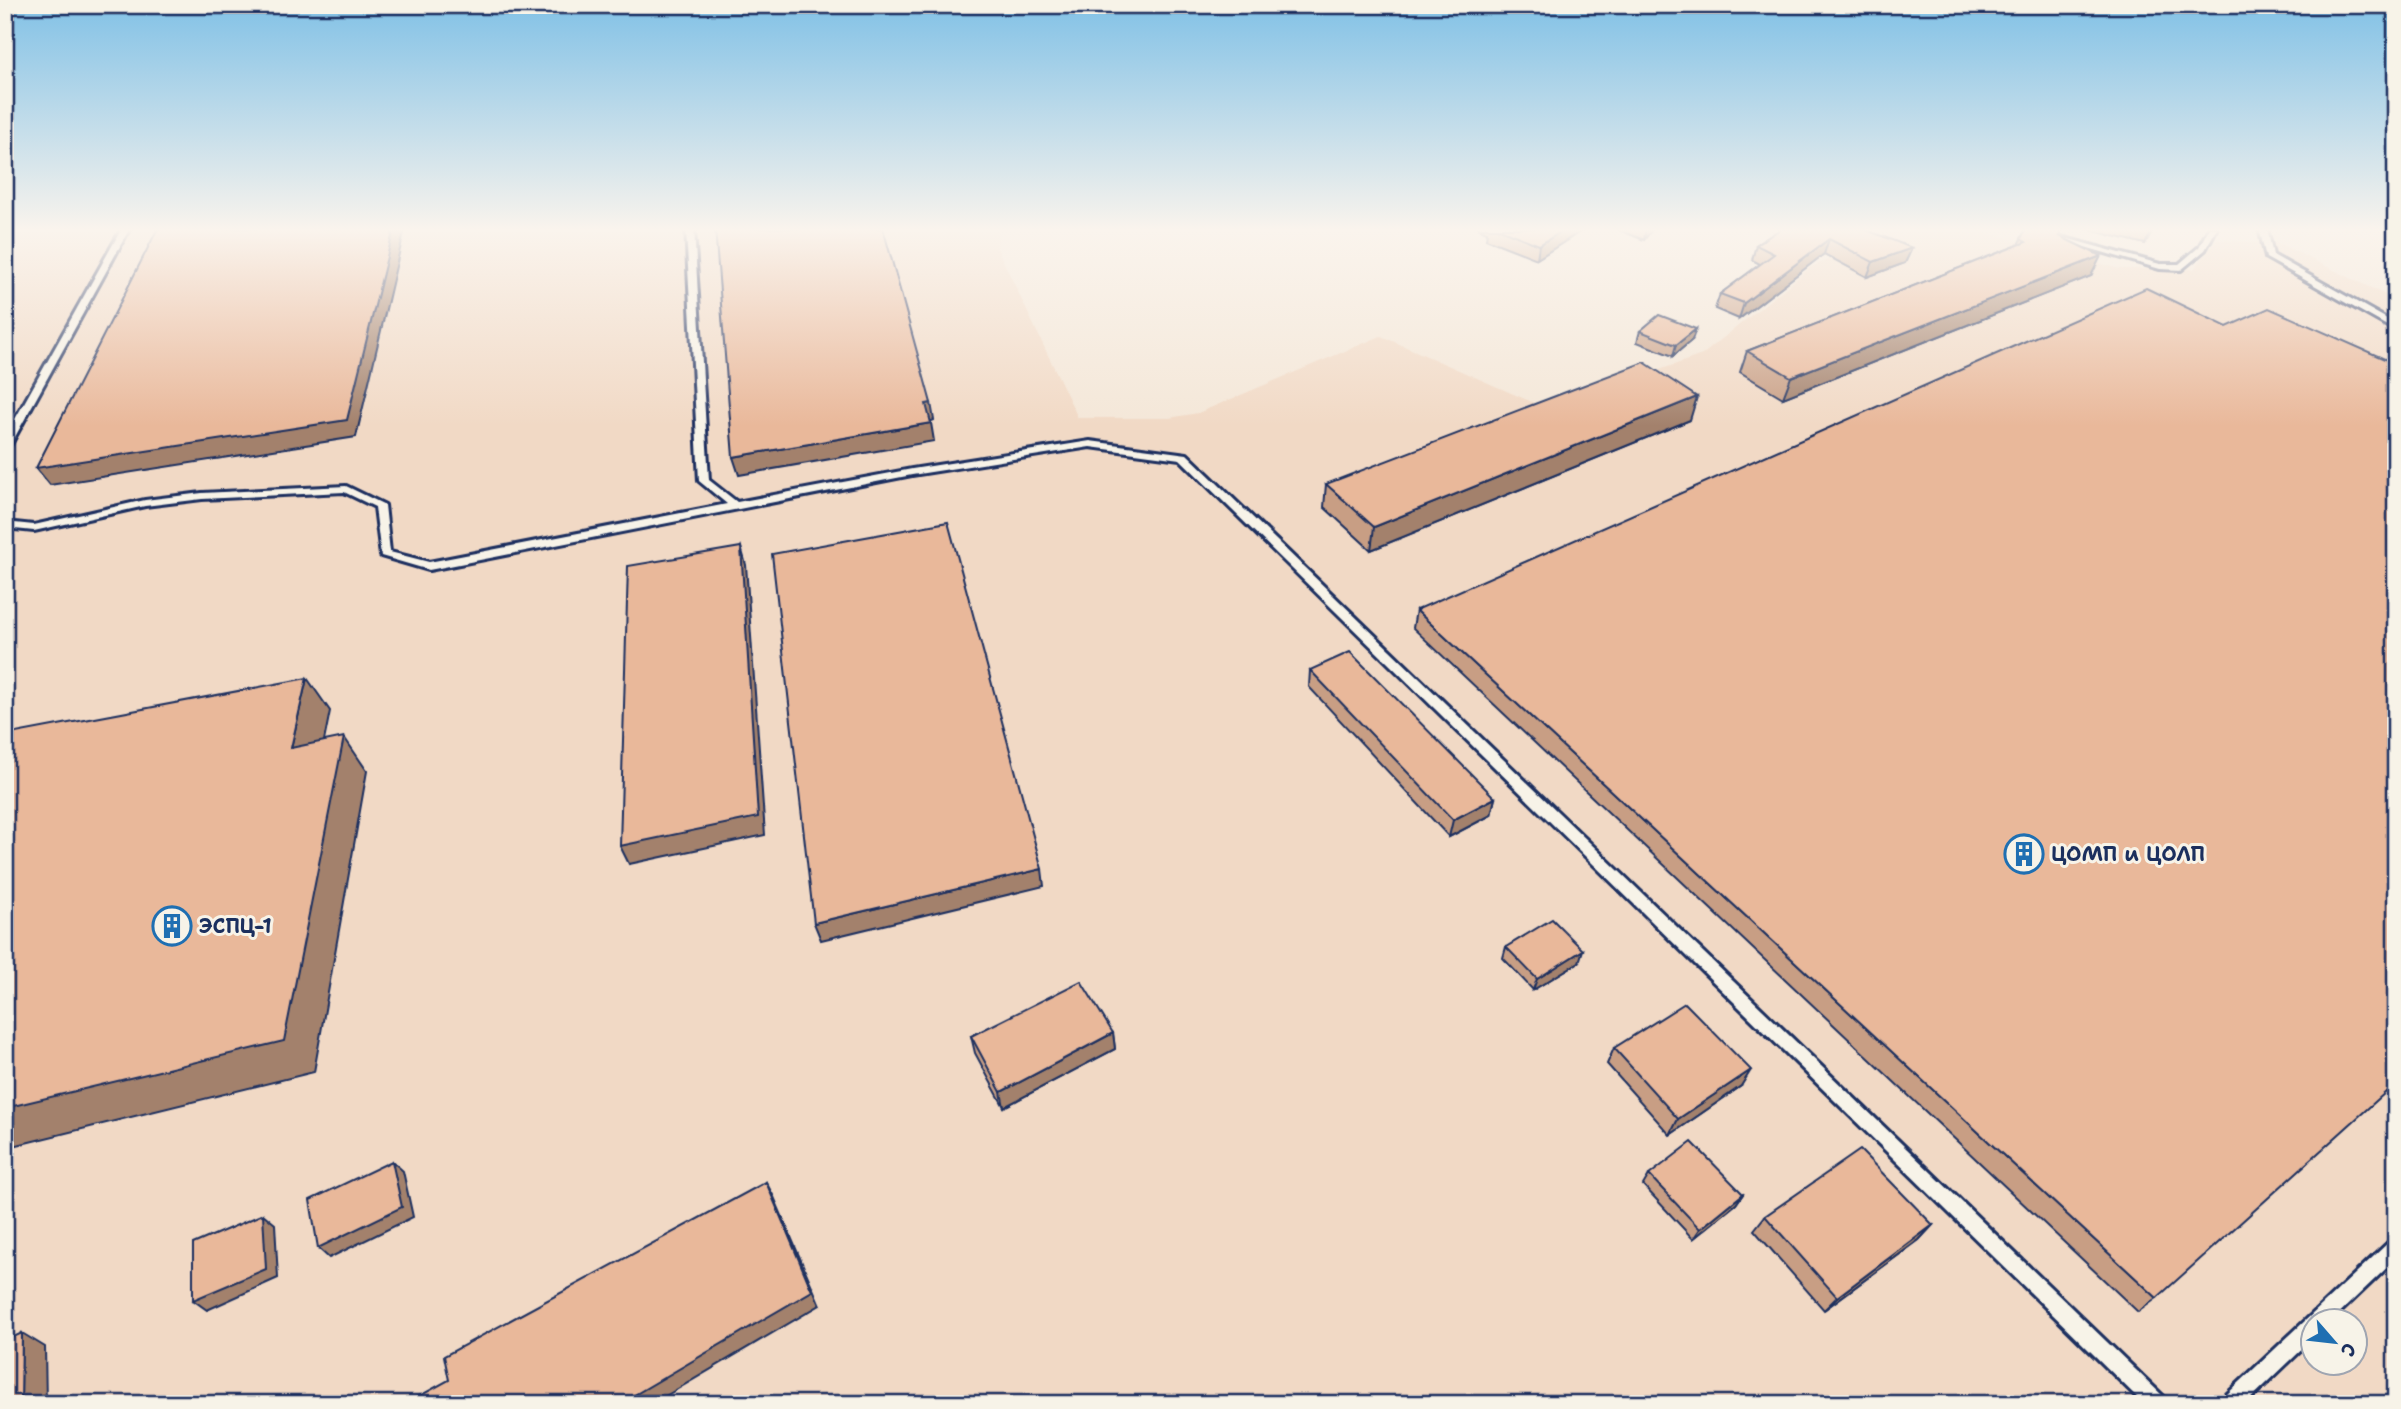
<svg xmlns="http://www.w3.org/2000/svg" width="2401" height="1409" viewBox="0 0 2401 1409" font-family="'Shantell Sans',sans-serif">
  <rect width="100%" height="100%" fill="#f4e7d8"/>
  <filter id="ink" filterUnits="userSpaceOnUse"><feTurbulence type="fractalNoise" baseFrequency=".0143" numOctaves="2"/><feDisplacementMap in="SourceGraphic" scale="14" xChannelSelector="R" yChannelSelector="G"/><feConvolveMatrix kernelMatrix="1 2 1 2 8 2 1 2 1" color-interpolation-filters="sRGB"/></filter>
  <g filter="url(#ink)">
    <!-- built -->
    <path fill="#f1d9c5" fill-rule="evenodd" d="M5,228h993l-1,20 81,170h91l29,-5 183,-77 167,73 154,-54 109,-88 92,-39h68l149,41h74l23,-29 63,4 116,56v1104h-2391zM2314,1322h42v42h-42z"/>
    <g fill="none" stroke-linecap="round" stroke-linejoin="round">
      <!-- lane casing -->
      <g stroke="#1b2f5e" stroke-width="6">
        <g id="lane">
          <path d="M122,228h8l-120,218 -5,3v-12z"/>
          <path d="M686,228h8l15,252 28,22 175,-33 178,-28 97,13 977,943 2,7h-22l-964,-945 -90,-12 -178,28 -483,95 -48,-14 -6,-49 -31,-15 -142,7 -57,7 -111,25 -29,-3v-6l29,3 111,-25 57,-7 144,-7 39,19 5,47 39,10 298,-58 -28,-23z"/>
          <path d="M2209,228h8l-12,22 -24,20 -21,-1 -106,-31 4,-2 102,28h19l20,-17z"/>
          <path d="M2259,228h8l6,27 123,69v7l-130,-73z"/>
          <path d="M2396,1239v20l-66,63h-16v16l-69,66h-23l2,-7 166,-156z"/>
        </g>
      </g>
      <!-- lane -->
      <use href="#lane" fill="#f7f3e8" fill-rule="evenodd"/>
    </g>
    <!-- wall -->
    <g fill="#c89e84" stroke="#1b2f5e" stroke-width="2">
      <path d="M1478,228h108l-49,31 -51,-20 1,-7z"/>
      <path d="M1614,228h39l-9,12z"/>
      <path d="M1782,228l130,20 -7,15 -38,14 -43,-23 -85,65 -24,-10 5,-15 40,-30 -8,-4 4,-15z"/>
      <path d="M2026,228l33,8 32,40 -308,122 -43,-26 7,-21 271,-106z"/>
      <path d="M2082,228h72l-9,16z"/>
      <path d="M1640,331l52,9 -19,16 -36,-14z"/>
      <path d="M1690,420l-319,130 -47,-43 2,-23z"/>
      <path d="M1416,610l741,688 -19,14 -725,-684z"/>
      <path d="M1310,670l185,128 -4,17 -42,22 -140,-150z"/>
      <path d="M1506,947l73,15 -46,28 -30,-32z"/>
      <path d="M1113,1033l2,16 -111,58 -29,-54 -4,-17z"/>
      <path d="M1614,1048l127,38 -71,49 -63,-71z"/>
      <path d="M1649,1175l94,19 -7,10 -43,35 -50,-54z"/>
      <path d="M1765,1216l168,9 -14,15 -95,70 -70,-80z"/>
    </g>
    <!-- shaded-wall -->
    <g fill="#a3816c" stroke="#1b2f5e" stroke-width="2">
      <path d="M394,228h11l-49,209 -306,48 -14,-17z"/>
      <path d="M1567,228h19l-49,31 2,-14z"/>
      <path d="M1646,228h7l-9,12z"/>
      <path d="M1829,239l-5,15 -85,65 5,-16z"/>
      <path d="M1912,248l-7,15 -38,14 6,-15z"/>
      <path d="M2101,256l-10,20 -308,122 8,-21z"/>
      <path d="M1696,329l-4,11 -19,16 3,-11z"/>
      <path d="M1697,397l-7,23 -319,130 3,-23z"/>
      <path d="M931,403l3,17 -5,2 -3,-18z"/>
      <path d="M931,423l3,18 -195,34 -6,-18z"/>
      <path d="M741,547l5,18 19,270 -136,29 -9,-18z"/>
      <path d="M307,678l23,33 -14,70 -25,-33z"/>
      <path d="M344,737l23,34 -53,301 -309,76v-40z"/>
      <path d="M1495,798l-4,17 -42,22 4,-17z"/>
      <path d="M1042,869l2,17 -223,54 -7,-17z"/>
      <path d="M1583,950l-4,12 -46,28 4,-11z"/>
      <path d="M1113,1033l2,16 -111,58 -3,-15z"/>
      <path d="M1751,1070l-10,16 -71,49 8,-16z"/>
      <path d="M392,1161l11,10 10,46 -84,41 -11,-10z"/>
      <path d="M766,1182l8,15 46,108 -168,99h-33z"/>
      <path d="M1743,1194l-7,10 -43,35 7,-10z"/>
      <path d="M263,1214l12,10 3,54 -71,32 -14,-10z"/>
      <path d="M1933,1225l-14,15 -95,70 13,-13z"/>
      <path d="M22,1333l23,14 1,57h-25z"/>
    </g>
    <!-- building -->
    <g fill="#e9b89a" stroke="#1b2f5e" stroke-width="2">
      <path d="M158,228h236l-47,192 -311,48z"/>
      <path d="M715,228h168l48,175 -5,1 5,19 -198,34z"/>
      <path d="M1497,228h70l-28,17z"/>
      <path d="M1782,228h80l50,20 -39,14 -44,-23 -85,64 -24,-9 54,-40 -18,-9z"/>
      <path d="M2026,228h37l-4,8 42,20 -310,121 -44,-26 279,-109 -5,-3z"/>
      <path d="M2146,288l81,39 42,-19 127,56v719l-239,215 -741,-688z"/>
      <path d="M1659,315l37,14 -20,16 -36,-14z"/>
      <path d="M1644,362l53,35 -323,130 -48,-43z"/>
      <path d="M948,522l94,347 -228,54 -42,-369z"/>
      <path d="M741,547l17,270 -138,29 8,-280z"/>
      <path d="M1350,652l145,146 -42,22 -143,-150z"/>
      <path d="M307,678l-16,70 53,-11 -60,304 -279,67v-373z"/>
      <path d="M1552,919l31,31 -46,29 -31,-32z"/>
      <path d="M1081,981l32,52 -112,59 -30,-56z"/>
      <path d="M1685,1003l66,67 -73,49 -64,-71z"/>
      <path d="M1692,1142l51,52 -43,35 -51,-54z"/>
      <path d="M1860,1150l73,75 -96,72 -72,-81z"/>
      <path d="M392,1161l10,46 -84,41 -8,-48z"/>
      <path d="M766,1182l46,109 -193,113h-214l44,-24 -5,-24z"/>
      <path d="M263,1214l3,55 -73,31v-56z"/>
      <path d="M22,1333l-1,71h-16v-63z"/>
    </g>
  </g>
  <!-- sky -->
  <linearGradient id="sky" x2="0" y2="1"><stop stop-color="#81c1e6"/><stop offset="0.54" stop-color="#faf4ed"/><stop offset="1" stop-color="#faf4ed" stop-opacity="0"/></linearGradient>
  <rect width="2401" height="426" fill="url(#sky)"/>
  <!-- icons -->
  <defs>
    <g id="building-ring" transform="scale(2.0125)"><circle r="9.5" fill="#f7f3e8" stroke="#1f6fb2" stroke-width="1.5"/><path d="M-4-6H4V6H1V3H-1V6H-4ZM-2.5-4.3h1.7v1.8h-1.7ZM.8-4.3h1.7v1.8H.8ZM-2.5-1h1.7V.8h-1.7ZM.8-1h1.7V.8H.8Z" fill="#1f6fb2"/></g>
  </defs>
  <g fill-rule="evenodd">
    <use href="#building-ring" x="2024" y="854"/>
    <use href="#building-ring" x="172" y="926"/>
  </g>
  <g text-anchor="middle" dominant-baseline="central" stroke-width="6" stroke-linejoin="round" paint-order="stroke">
    <!-- poi labels -->
    <g font-size="21" font-weight="bold" fill="#1b2f5e" stroke="#f7f3e8" text-anchor="start">
      <text x="2051" y="854">ЦОМП и ЦОЛП</text>
      <text x="199" y="926">ЭСПЦ-1</text>
    </g>
  </g>
  <!-- margin -->
  <rect width="2401" height="1409" fill="none" stroke="#f7f3e8" stroke-width="28"/>
  <rect x="14" y="14" width="2373" height="1381" fill="none" stroke="#1b2f5e" stroke-width="2.5" filter="url(#ink)"/>
  <!-- north arrow -->
  <g transform="translate(2334 1342) rotate(118)"><circle r="33" fill="#f7f3e8" stroke="#9fa5b1" stroke-width="2"/>
  <path d="M0-5L12 26L0 18L-12 26Z" fill="#1f6fb2"/>
  <text y="-10" font-size="19" font-weight="bold" text-anchor="middle" fill="#1b2f5e">С</text>
  </g>
</svg>
